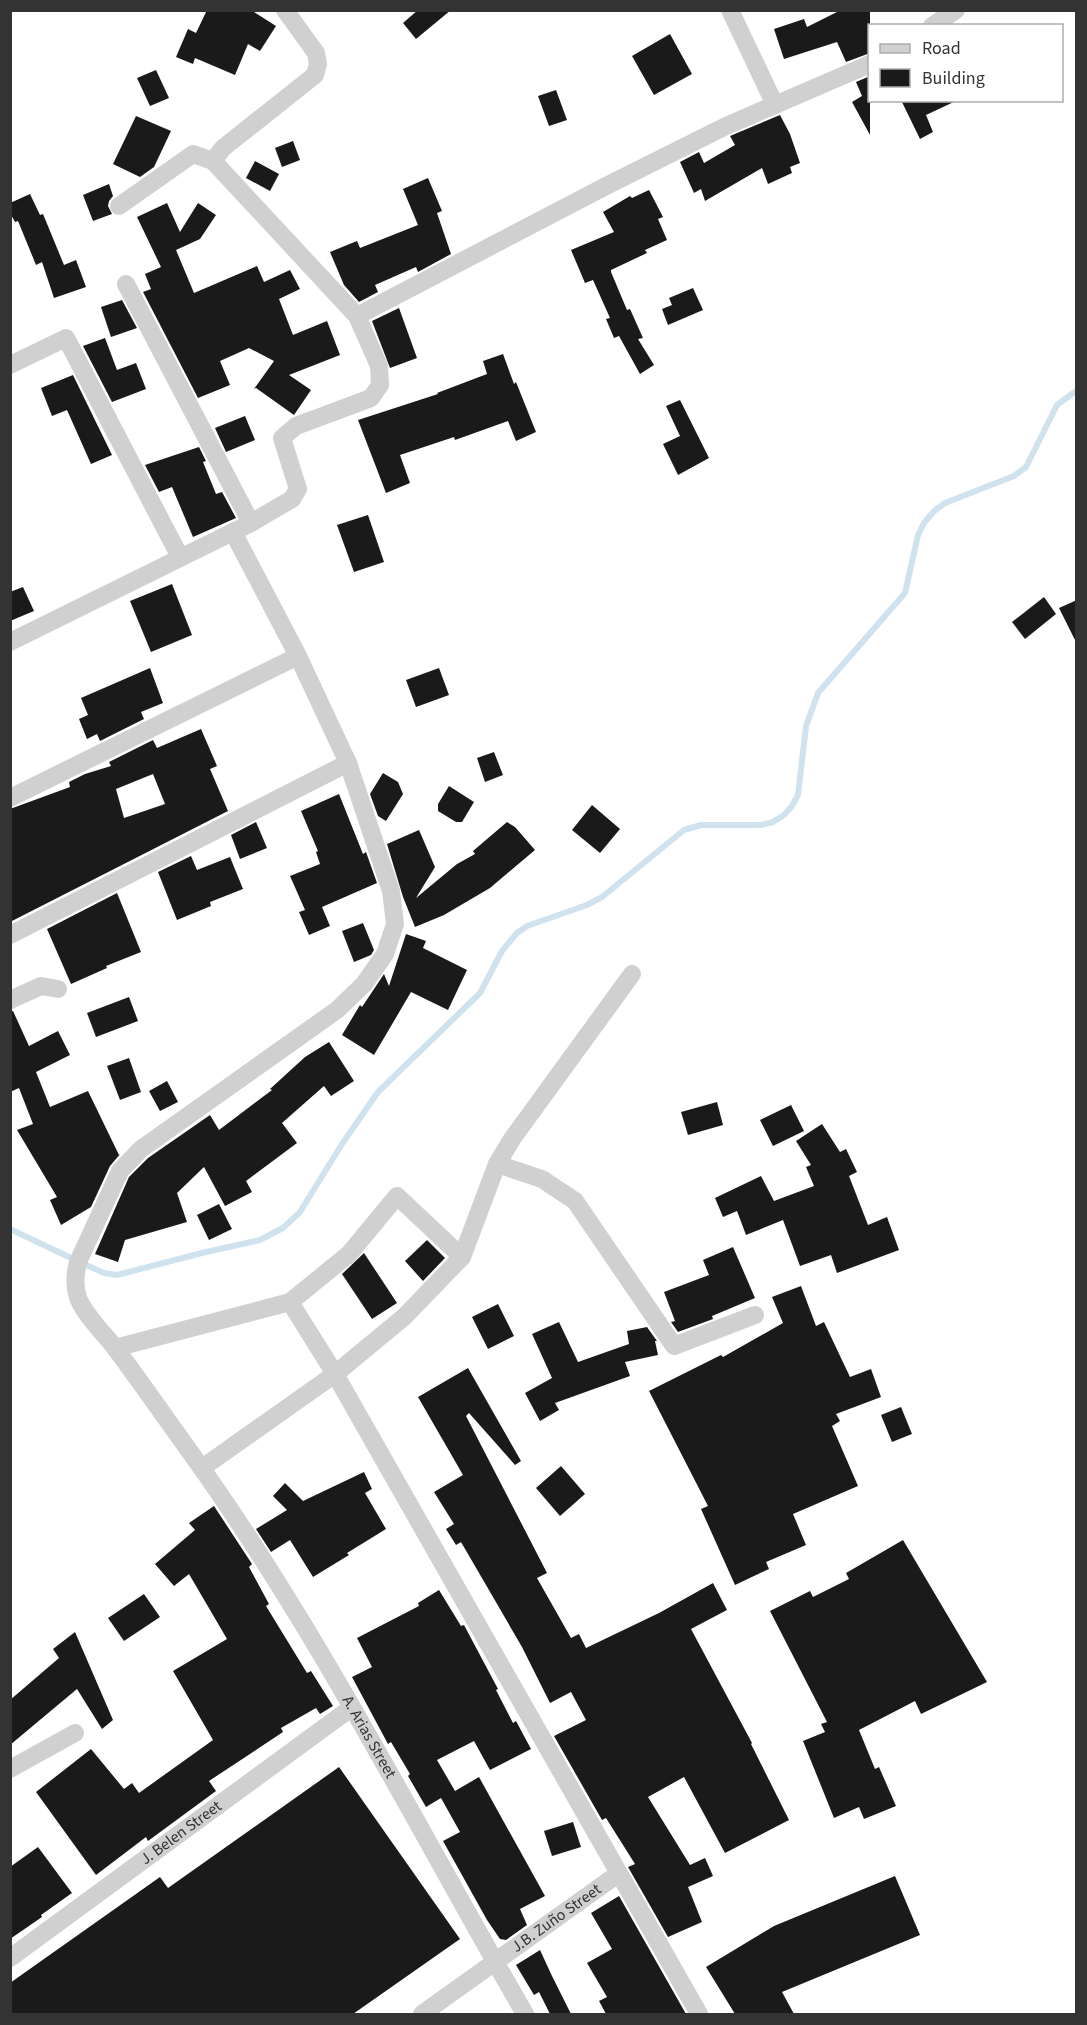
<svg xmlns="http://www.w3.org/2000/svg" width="1087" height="2025" viewBox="0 0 1087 2025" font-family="'Source Sans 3',sans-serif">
  <rect width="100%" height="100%" fill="#fff"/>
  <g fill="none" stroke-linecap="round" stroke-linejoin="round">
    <!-- stream -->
    <g stroke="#cfe2ee" stroke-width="6">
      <path d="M10,1229l59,28"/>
      <path d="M86,1265l18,8 13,2 85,-22 58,-13 23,-12 17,-16 42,-68 36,-52 102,-99 22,-42 15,-18 10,-7 60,-21 15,-8 82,-67 17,-5h60l12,-3 11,-7 8,-9 6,-11 8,-69 12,-33 87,-100 13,-58 6,-12 10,-12 11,-8 69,-27 12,-9 31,-62 19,-14"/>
    </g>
  </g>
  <!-- building -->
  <g fill="#1a1a1a" fill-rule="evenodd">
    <path d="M207,10h44l25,16 -16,25 -12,-7 -13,31 -40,-17 -2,6 -17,-7 12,-28 8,4z"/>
    <path d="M418,10h33l-35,29 -13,-16z"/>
    <path d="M841,10h29v43l-24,9 -9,-20 -53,17 -10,-30 30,-10 3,8z"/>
    <path d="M670,34l22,40 -38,21 -22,-39z"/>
    <path d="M156,70l13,28 -19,8 -13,-28z"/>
    <path d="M870,76v59l-18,-33 10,-6 -6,-14z"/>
    <path d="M556,90l11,30 -18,6 -11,-30z"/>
    <path d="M901,100h57l-32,15 7,17 -13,7z"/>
    <path d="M780,115l10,19 10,29 -10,4 2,6 -24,11 -6,-16 -57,33 -4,-12 -7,4 -14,-31 19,-10 5,11 31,-18 -5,-9z"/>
    <path d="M136,116l35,15 -17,36 -14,10 -27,-13z"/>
    <path d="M293,141l7,19 -18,7 -7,-19z"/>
    <path d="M255,161l24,13 -9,17 -24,-13z"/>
    <path d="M428,178l14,33 -5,2 14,41 -33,18 -2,-5 -41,18 3,7 -19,10 -15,-17 -14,-33 27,-11 3,7 58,-23 -15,-36z"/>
    <path d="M109,184l4,12 -4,5 -1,5 4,8 -19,7 -10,-26z"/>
    <path d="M649,190l14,27 -5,2 9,21 -22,10 2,3 -36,17v2l16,38 3,-1 13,29 -5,1 16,26 -14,9 -21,-38 -5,2 -8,-19 4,-1 -17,-38 -8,3 -14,-33 43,-18 -11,-20 27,-16 2,2z"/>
    <path d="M30,194l10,21 3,-1 21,51 12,-5 10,27 -32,11 -12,-36 -6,3 -18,-44 -3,1 -5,-9v-10z"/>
    <path d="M167,203l13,29 18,-29 18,12 -16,24 -24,11 18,43 63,-27 7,16 26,-12 10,19 -21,10 14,36 34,-14 13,34 -51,20 22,15 -17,25 -38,-27 -2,1 20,-28 -25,-13 -29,13 10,24 -32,13 -55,-106 8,-3 -6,-15 16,-7 -24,-50z"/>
    <path d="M693,288l10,22 -35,15 -6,-16 10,-4 -3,-7z"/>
    <path d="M122,300l15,28 -26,9 -10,-30z"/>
    <path d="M399,308l18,50 -27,10 -18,-47z"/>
    <path d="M105,338l12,32 19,-7 10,26 -34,13 -29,-56z"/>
    <path d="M503,354l11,30 2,-2 20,50 -20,9 -8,-20 -53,19 -1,-3 -54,18 10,28 -24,10 -28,-73 80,-26 -1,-1 50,-19 -4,-13z"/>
    <path d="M73,375l39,80 -21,9 -24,-54 -15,6 -11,-28z"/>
    <path d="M680,400l29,58 -31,17 -15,-31 17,-8 -14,-30z"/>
    <path d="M245,416l10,24 -29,12 -11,-24z"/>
    <path d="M199,447l7,14 -3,1 13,32 6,-2 14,26 -43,19 -21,-50 -13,5 -14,-27z"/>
    <path d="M368,515l16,47 -30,10 -17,-47z"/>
    <path d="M172,584l20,51 -41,17 -21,-51z"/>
    <path d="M23,587l11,24 -24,10v-29z"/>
    <path d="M1044,597l12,17 -31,25 -13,-17z"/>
    <path d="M1077,600v44l-18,-36z"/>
    <path d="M150,668l13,35 -22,9 3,7 -44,22 -3,-7 -10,5 -8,-20 9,-4 -7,-17z"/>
    <path d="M439,668l10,27 -33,12 -10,-27z"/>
    <path d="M201,729l16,37 -7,3 18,42 -218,111v-113l60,-22 -1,-5 16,-8 26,-8 -2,-4 44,-22 4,8zM153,774l12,30 -41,14 -8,-29z"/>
    <path d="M494,752l9,23 -18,7 -8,-24z"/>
    <path d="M383,773l15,9 5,12 -17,27 -8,-5 -8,-22z"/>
    <path d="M449,786l25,16 -12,20h-6l-18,-11v-7z"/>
    <path d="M339,794l24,60 3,-2 11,31 -55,24 8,19 -21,9 -10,-23 6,-2 -15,-34 30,-12 -4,-12 2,-1 -17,-40z"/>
    <path d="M592,805l28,24 -20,24 -28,-23z"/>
    <path d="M256,822l11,26 -27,11 -9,-24z"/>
    <path d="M507,822l8,5 20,23 -45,38 -46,27 -29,12 -12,-30 -16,-53 32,-14 16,37 -19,31 41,-34 18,-10 -2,-3z"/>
    <path d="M191,856l6,14 33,-13 13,32 -33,13 1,4 -34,14 -19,-48z"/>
    <path d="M117,893l24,59 -35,14 1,2 -36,16 -24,-55z"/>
    <path d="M363,923l11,27 -3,5 -17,7 -12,-31z"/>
    <path d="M406,934l20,7 -3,7 44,22 -19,40 -37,-18 -37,63 -32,-20 18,-30 2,2 22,-33 5,12z"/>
    <path d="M129,997l9,24 -42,16 -9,-24z"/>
    <path d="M10,1011h3l16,35 29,-15 12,24 -34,17 14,35 38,-16 31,64 2,-2 -11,13 -19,41 -30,18 -11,-25 7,-3 -40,-67 16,-6 -14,-36 -9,4z"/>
    <path d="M329,1042l25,39 -23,15 -7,-10 -42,37 15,20 -51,38 6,11 -27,14 -21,-39 -27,26 10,29 -62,18 -7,22 -23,-8 34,-77 19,-19 62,-43 9,15 53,-40 -2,-1 35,-32z"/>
    <path d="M129,1058l12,34 -21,8 -13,-34z"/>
    <path d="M167,1081l11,21 -18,9 -11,-20z"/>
    <path d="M717,1102l6,23 -35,10 -7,-23z"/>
    <path d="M791,1105l13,26 -31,15 -13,-26z"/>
    <path d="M822,1124l18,28 6,-3 11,23 -8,4 19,49 19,-8 12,33 -62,23 -6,-18 -31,11 -17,-46 -37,15 -9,-24 -14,6 -8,-19 46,-22 13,25 40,-15 -8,-19 5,-2 -15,-24z"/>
    <path d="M219,1204l13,25 -23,11 -12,-25z"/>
    <path d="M427,1240l18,18 -22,23 -18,-20z"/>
    <path d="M733,1247l22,51 -43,18 1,3 -35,13 -7,-10 4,-1 -11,-29 45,-17 -6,-15z"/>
    <path d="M364,1253l33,50 -25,16 -30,-45z"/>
    <path d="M801,1286l15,40 8,-4 26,55 21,-8 10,28 -45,17 4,7 -8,5 26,60 -65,28 13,31 -40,17 3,7 -34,16 -34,-76 7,-3 -59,-115 72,-36 2,2 60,-34 -11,-26z"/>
    <path d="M498,1304l16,32 -26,13 -16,-32z"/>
    <path d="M559,1322l19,40 51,-18 -2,-13 20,-4 10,14h-2l3,14 -33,7 5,14 -75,27 4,7 -19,11 -15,-28 27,-15 -20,-44z"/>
    <path d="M468,1368l53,93 -6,4 -46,-52 -3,3 81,157 -10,5 34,60 8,-4 7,14 73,-35 54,-30 14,27 -36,19 61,114 -1,1 38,76 -64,33 -41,-76 -36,20 42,68 15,-7 8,18 -25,11 14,35 -34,15 -40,-70 7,-3 -29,-46 -4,2 -48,-84 32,-16 -15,-28 -21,11 -28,-56 -61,-105 -5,3 -10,-16 8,-5 -20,-32 29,-17 -45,-78z"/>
    <path d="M901,1407l11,27 -20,8 -11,-27z"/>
    <path d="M561,1466l24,28 -25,22 -24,-28z"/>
    <path d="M364,1472l8,17 -7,4 21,36 -39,24 2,2 -36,22 -23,-37 -19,12 -15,-23 31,-19 -14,-14 12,-13 18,18z"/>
    <path d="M214,1506l38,58 -3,3 20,37 -3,2 41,67 4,-2 22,35 -13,8 -4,-6 -35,20 2,4 -74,49 7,10 -68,50 -2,-4 -50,38 -60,-83 55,-43 33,40 8,-6 7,10 74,-53 -40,-69 54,-32 -38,-65 -15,12 -19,-22 40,-34 -6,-7z"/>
    <path d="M903,1540l84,142 -66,32 -6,-13 -56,29 16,39 4,-2 17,39 -32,13 -5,-12 -25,11 -31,-77 22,-9 -4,-8 6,-2 -57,-111 40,-20 3,6 36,-18 -3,-6z"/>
    <path d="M439,1590l22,36 3,-1 34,64 -2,1 17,33 3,-2 15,28 -41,21 -16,-29 -37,19 18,31 24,-14 66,119 -25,13 7,16 -21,15 -6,-1 -13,-19 -44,-79 17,-9 -19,-34 -15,9 -18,-31 2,-2 -19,-32 -3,2 -36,-67 20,-10 -15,-29 62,-32 -1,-3z"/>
    <path d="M144,1594l16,23 -36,24 -16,-23z"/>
    <path d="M75,1632l38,88 -11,9 -25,-40 -67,56v-45l49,-42 -6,-9z"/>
    <path d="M339,1767l121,172 -107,75h-343v-31l150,-106 8,11z"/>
    <path d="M573,1822l8,25 -29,9 -8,-25z"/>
    <path d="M38,1847l34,46 -31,22 1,2 -32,22v-72z"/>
    <path d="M895,1876l25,59 -138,57 12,22h-59l-29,-47 68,-41z"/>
    <path d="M619,1896l67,118h-80l-7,-13 8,-4 -20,-34 25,-14 -21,-36z"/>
    <path d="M540,1950l12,26 19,38h-21l-11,-22 -5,3 -18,-30z"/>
  </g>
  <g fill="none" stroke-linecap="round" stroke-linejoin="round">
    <!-- minor -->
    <g stroke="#d0d0d0" stroke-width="18">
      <path d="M730,10l45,95"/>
      <path d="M932,26l24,-16"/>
      <path d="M119,206l74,-52 20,7"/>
      <path d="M126,284l125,239"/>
      <path d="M357,316l251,-131 118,-59 144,-62"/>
      <path d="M10,365l56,-27 114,219"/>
      <path id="s1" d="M233,532l65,124 50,107 43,128 4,33 -10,30 -21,30 -27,26 -196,139 -21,22 -42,91c-3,12 -4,24 0,36 8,19 26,35 38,51 26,35 51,71 77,107 126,176 224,371 332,558"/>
      <path d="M10,642l241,-119 41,-24 6,-10 -16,-51 14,-12 75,-28 9,-13 -1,-19 -22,-50 -144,-155 10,-13 92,-73 3,-11 -2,-11 -31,-43"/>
      <path d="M10,798l288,-142"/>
      <path d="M10,935l338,-172"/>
      <path d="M10,1000l31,-14 17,3"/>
      <path d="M497,1164l45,15 33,22 99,145 81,-31"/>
      <path d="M290,1302l45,72 364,640"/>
      <path d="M115,1348l175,-46 59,-48 48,-58 65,61"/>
      <path d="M202,1468l133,-94 69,-57 58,-60 35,-93 15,-25 120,-165"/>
      <path d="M10,1769l65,-36"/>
      <path id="s2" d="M10,1958l341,-250"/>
      <path id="s3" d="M422,2014l196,-140"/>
    </g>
  </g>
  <g text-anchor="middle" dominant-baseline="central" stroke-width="6" stroke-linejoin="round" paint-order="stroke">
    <!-- street labels -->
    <g font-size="16" fill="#333" stroke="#fff">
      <text stroke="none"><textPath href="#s1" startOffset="1467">A. Arias Street</textPath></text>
      <text stroke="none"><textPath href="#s2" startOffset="212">J. Belen Street</textPath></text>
      <text stroke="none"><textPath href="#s3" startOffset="165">J.B. Zuño Street</textPath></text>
    </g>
  </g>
  <!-- border -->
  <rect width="1087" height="2025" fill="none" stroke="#333333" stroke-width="24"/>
  <!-- legend -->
  <rect x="868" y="24" width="195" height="78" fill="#ffffff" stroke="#adadad" stroke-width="1.5"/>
  <rect x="880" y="44" width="30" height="9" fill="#d0d0d0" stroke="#adadad" stroke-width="1.5"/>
  <text x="922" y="54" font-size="18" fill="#333333">Road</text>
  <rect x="880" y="69" width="30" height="18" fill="#1a1a1a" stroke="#adadad" stroke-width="1.5"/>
  <text x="922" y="84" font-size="18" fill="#333333">Building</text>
</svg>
